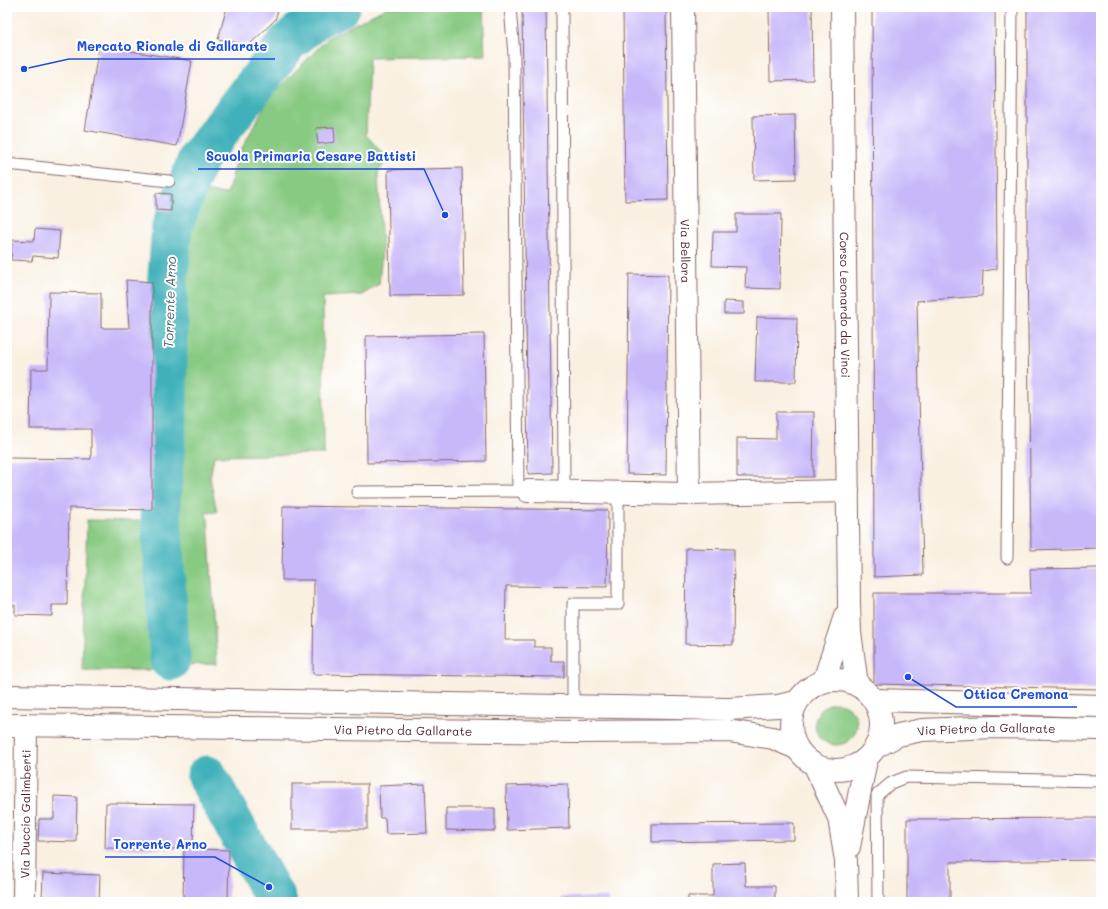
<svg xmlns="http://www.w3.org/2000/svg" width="1108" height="909" viewBox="0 0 1108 909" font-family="Mali,sans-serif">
  <rect width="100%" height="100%" fill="#fff"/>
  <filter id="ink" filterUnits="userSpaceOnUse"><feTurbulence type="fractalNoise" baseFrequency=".025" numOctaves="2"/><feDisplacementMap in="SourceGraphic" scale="8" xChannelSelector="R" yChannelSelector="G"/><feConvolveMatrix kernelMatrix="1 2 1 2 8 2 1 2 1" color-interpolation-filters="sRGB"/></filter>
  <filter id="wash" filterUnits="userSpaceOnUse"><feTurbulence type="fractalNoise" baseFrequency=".012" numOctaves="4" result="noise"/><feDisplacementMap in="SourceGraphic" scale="16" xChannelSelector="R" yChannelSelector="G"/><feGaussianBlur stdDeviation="0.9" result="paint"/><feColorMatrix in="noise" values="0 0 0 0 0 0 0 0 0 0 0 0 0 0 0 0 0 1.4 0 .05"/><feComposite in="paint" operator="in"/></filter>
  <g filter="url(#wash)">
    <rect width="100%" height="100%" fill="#f9f0e1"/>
    <!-- green -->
    <g fill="#88ca82" stroke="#697456">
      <path d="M388,7h95l2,49 -116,2 -3,77 21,23 -9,15 4,78 -3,33 -17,11 -39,2 1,157 -110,2 -4,22 7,34 -12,1 3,6 9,145 -34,1 -10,-149 9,-147v-96l18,-82 27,3 11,-38 31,-58 60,-61z"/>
      <path d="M87,520l65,1 2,149h-72z"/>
      <circle cx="836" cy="724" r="21"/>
    </g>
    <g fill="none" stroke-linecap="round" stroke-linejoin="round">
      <!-- river -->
      <g stroke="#41b1ba" stroke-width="41">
        <path d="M170,660l-10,-160 7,-82v-131l5,-60 26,-68 90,-117 29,-24 23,-11"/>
        <path d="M207,776l70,126"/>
      </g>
    </g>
    <g id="blocks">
      <!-- building -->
      <g fill="#c8b7f9">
        <path d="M227,7h52l-4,13 -26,25 -31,-6z"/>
        <path d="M522,7h24l6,466 -24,1z"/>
        <path d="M623,7h43l2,193 -43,1z"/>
        <path d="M769,7h43l1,73 -43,1z"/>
        <path d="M872,7h123l2,262 -14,2 -1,25 -65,5 6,274 -49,2z"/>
        <path d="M1027,7h74v541l-70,2 -4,-293z"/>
        <path d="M99,46l93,15 -15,85 -92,-16z"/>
        <path d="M795,115l1,64 -42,1 -1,-64z"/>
        <path d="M334,127l1,15 -17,2 -2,-16z"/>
        <path d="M462,168l2,127 -74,1 -2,-126z"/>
        <path d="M156,193l15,1v17l-15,-1z"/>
        <path d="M736,214h45l-1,75 -35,-1 1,-21 -34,-1 1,-34h23z"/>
        <path d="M35,229l25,2 -2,27 -25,-2 -1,5 -21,-1 1,-20 22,1z"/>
        <path d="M629,274l39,1 -2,200 -39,-1z"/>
        <path d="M126,280l26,2v228l-83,-2 -2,97h-15v11l-37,-1v-10h-8v-147l84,1v-30h-61l1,-60h17l1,-77 52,1v35h28z"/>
        <path d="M724,301l20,1v12h-20z"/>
        <path d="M757,317l40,1 -1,64h-41z"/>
        <path d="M484,334l2,127 -119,2 -1,-127z"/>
        <path d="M776,412h38l-1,65h-76v-39l39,1z"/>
        <path d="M283,506l325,4 -1,77 -101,-1 -1,54h29v7h17v14h13v16l-251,-3 1,-94h-32z"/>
        <path d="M686,548l48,1 -1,96 -48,-1z"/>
        <path d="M1101,568v121l-227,-5v-91h157l-1,-24z"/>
        <rect x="292" y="784" width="75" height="45"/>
        <path d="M425,784l2,49 -41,1 -1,-16h-5l-1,-32z"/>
        <path d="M568,784l1,44 -62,2 -1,-44z"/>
        <path d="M54,796l23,1 -1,45 -38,-1 1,-22h15z"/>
        <path d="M106,803l88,1 -1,45 36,1 -1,52h-45l1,-53 -79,-1z"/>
        <path d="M446,808h49v23l-49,-1z"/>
        <path d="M1101,818v42l-151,2v40h-43v-83z"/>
        <path d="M794,823v17l-142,2v-18z"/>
        <path d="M745,863l1,23h29v16h-87v-6h25v-32z"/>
        <path d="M43,873l57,2 -1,27h-57z"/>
        <rect x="561" y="897" width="48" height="5"/>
      </g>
    </g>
  </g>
  <g filter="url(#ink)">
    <use href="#blocks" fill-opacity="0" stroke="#87686b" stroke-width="1"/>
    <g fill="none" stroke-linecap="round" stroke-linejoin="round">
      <!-- service casing -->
      <g stroke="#87686b" stroke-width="13">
        <g id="service">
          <path d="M510,7l4,48 4,436"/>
          <path d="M562,7l2,484"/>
          <path d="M7,164l162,17"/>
          <path d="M357,492l167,-1"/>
          <path d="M1007,558l5,-551"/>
          <path d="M573,706v-102h45v-112"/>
          <path d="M878,902l-1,-107 14,-12 15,-6 195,4"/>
        </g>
      </g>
      <!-- minor casing -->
      <g stroke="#87686b" stroke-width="24">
        <g id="minor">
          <path id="s1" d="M683,7l6,487"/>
          <path id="s2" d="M842,7l7,596 1,29 7,53"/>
          <path d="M528,491l161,3 159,-3"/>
          <path d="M824,681l21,-65"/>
          <path d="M815,766l24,52 7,43 1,41"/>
          <path d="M849,847l17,-87"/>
          <path id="s3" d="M24,902l2,-177"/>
        </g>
      </g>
      <!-- tertiary casing -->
      <g stroke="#87686b" stroke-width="24">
        <g id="tertiary">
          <circle cx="836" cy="725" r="45"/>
          <path d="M7,696l722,13 49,-3 18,-4"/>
          <path d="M875,700l226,6"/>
          <path id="s4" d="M7,725l567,7 155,-1 44,7 23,10"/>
          <path id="s5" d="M876,747l22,-12 24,-5 72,-3 107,2"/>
        </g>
      </g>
      <!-- service -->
      <use href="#service" stroke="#fff" stroke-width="11"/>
      <!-- minor -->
      <use href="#minor" stroke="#fff" stroke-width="22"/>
      <!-- tertiary -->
      <use href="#tertiary" stroke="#fff" stroke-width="22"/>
    </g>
  </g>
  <g text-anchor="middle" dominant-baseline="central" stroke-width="4" stroke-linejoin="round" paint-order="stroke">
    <!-- street labels -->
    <g font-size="12" fill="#4a1f2b" stroke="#fff">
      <text stroke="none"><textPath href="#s1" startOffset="244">Via Bellora</textPath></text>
      <text stroke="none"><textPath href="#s2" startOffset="298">Corso Leonardo da Vinci</textPath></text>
      <text stroke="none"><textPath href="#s4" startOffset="396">Via Pietro da Gallarate</textPath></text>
      <text stroke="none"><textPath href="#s5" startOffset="114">Via Pietro da Gallarate</textPath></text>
      <text stroke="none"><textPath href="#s3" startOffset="88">Via Duccio Galimberti</textPath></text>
    </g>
    <!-- water labels -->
    <g font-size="13" font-style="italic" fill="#46616b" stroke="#fff">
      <text transform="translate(169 302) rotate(-88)">Torrente Arno</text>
    </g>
  </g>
  <!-- callouts -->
  <path fill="none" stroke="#1d4ed8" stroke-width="1.5" d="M24 69L69 59H275M445 215L424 169H198M908 677L956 707H1077M269 887L215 857H105"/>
  <g fill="#1d4ed8" stroke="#fff" stroke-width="1.5">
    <circle cx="24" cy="69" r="4"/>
    <circle cx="445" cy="215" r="4"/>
    <circle cx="908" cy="677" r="4"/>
    <circle cx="269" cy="887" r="4"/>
  </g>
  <g font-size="13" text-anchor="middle" font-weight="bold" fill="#1d4ed8" stroke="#fff" stroke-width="4" stroke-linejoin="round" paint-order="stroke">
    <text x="172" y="51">Mercato Rionale di Gallarate</text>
    <text x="311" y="161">Scuola Primaria Cesare Battisti</text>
    <text x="1016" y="699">Ottica Cremona</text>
    <text x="160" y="849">Torrente Arno</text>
  </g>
  <!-- margin -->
  <rect width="1108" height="909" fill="none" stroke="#fff" stroke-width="24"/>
</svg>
